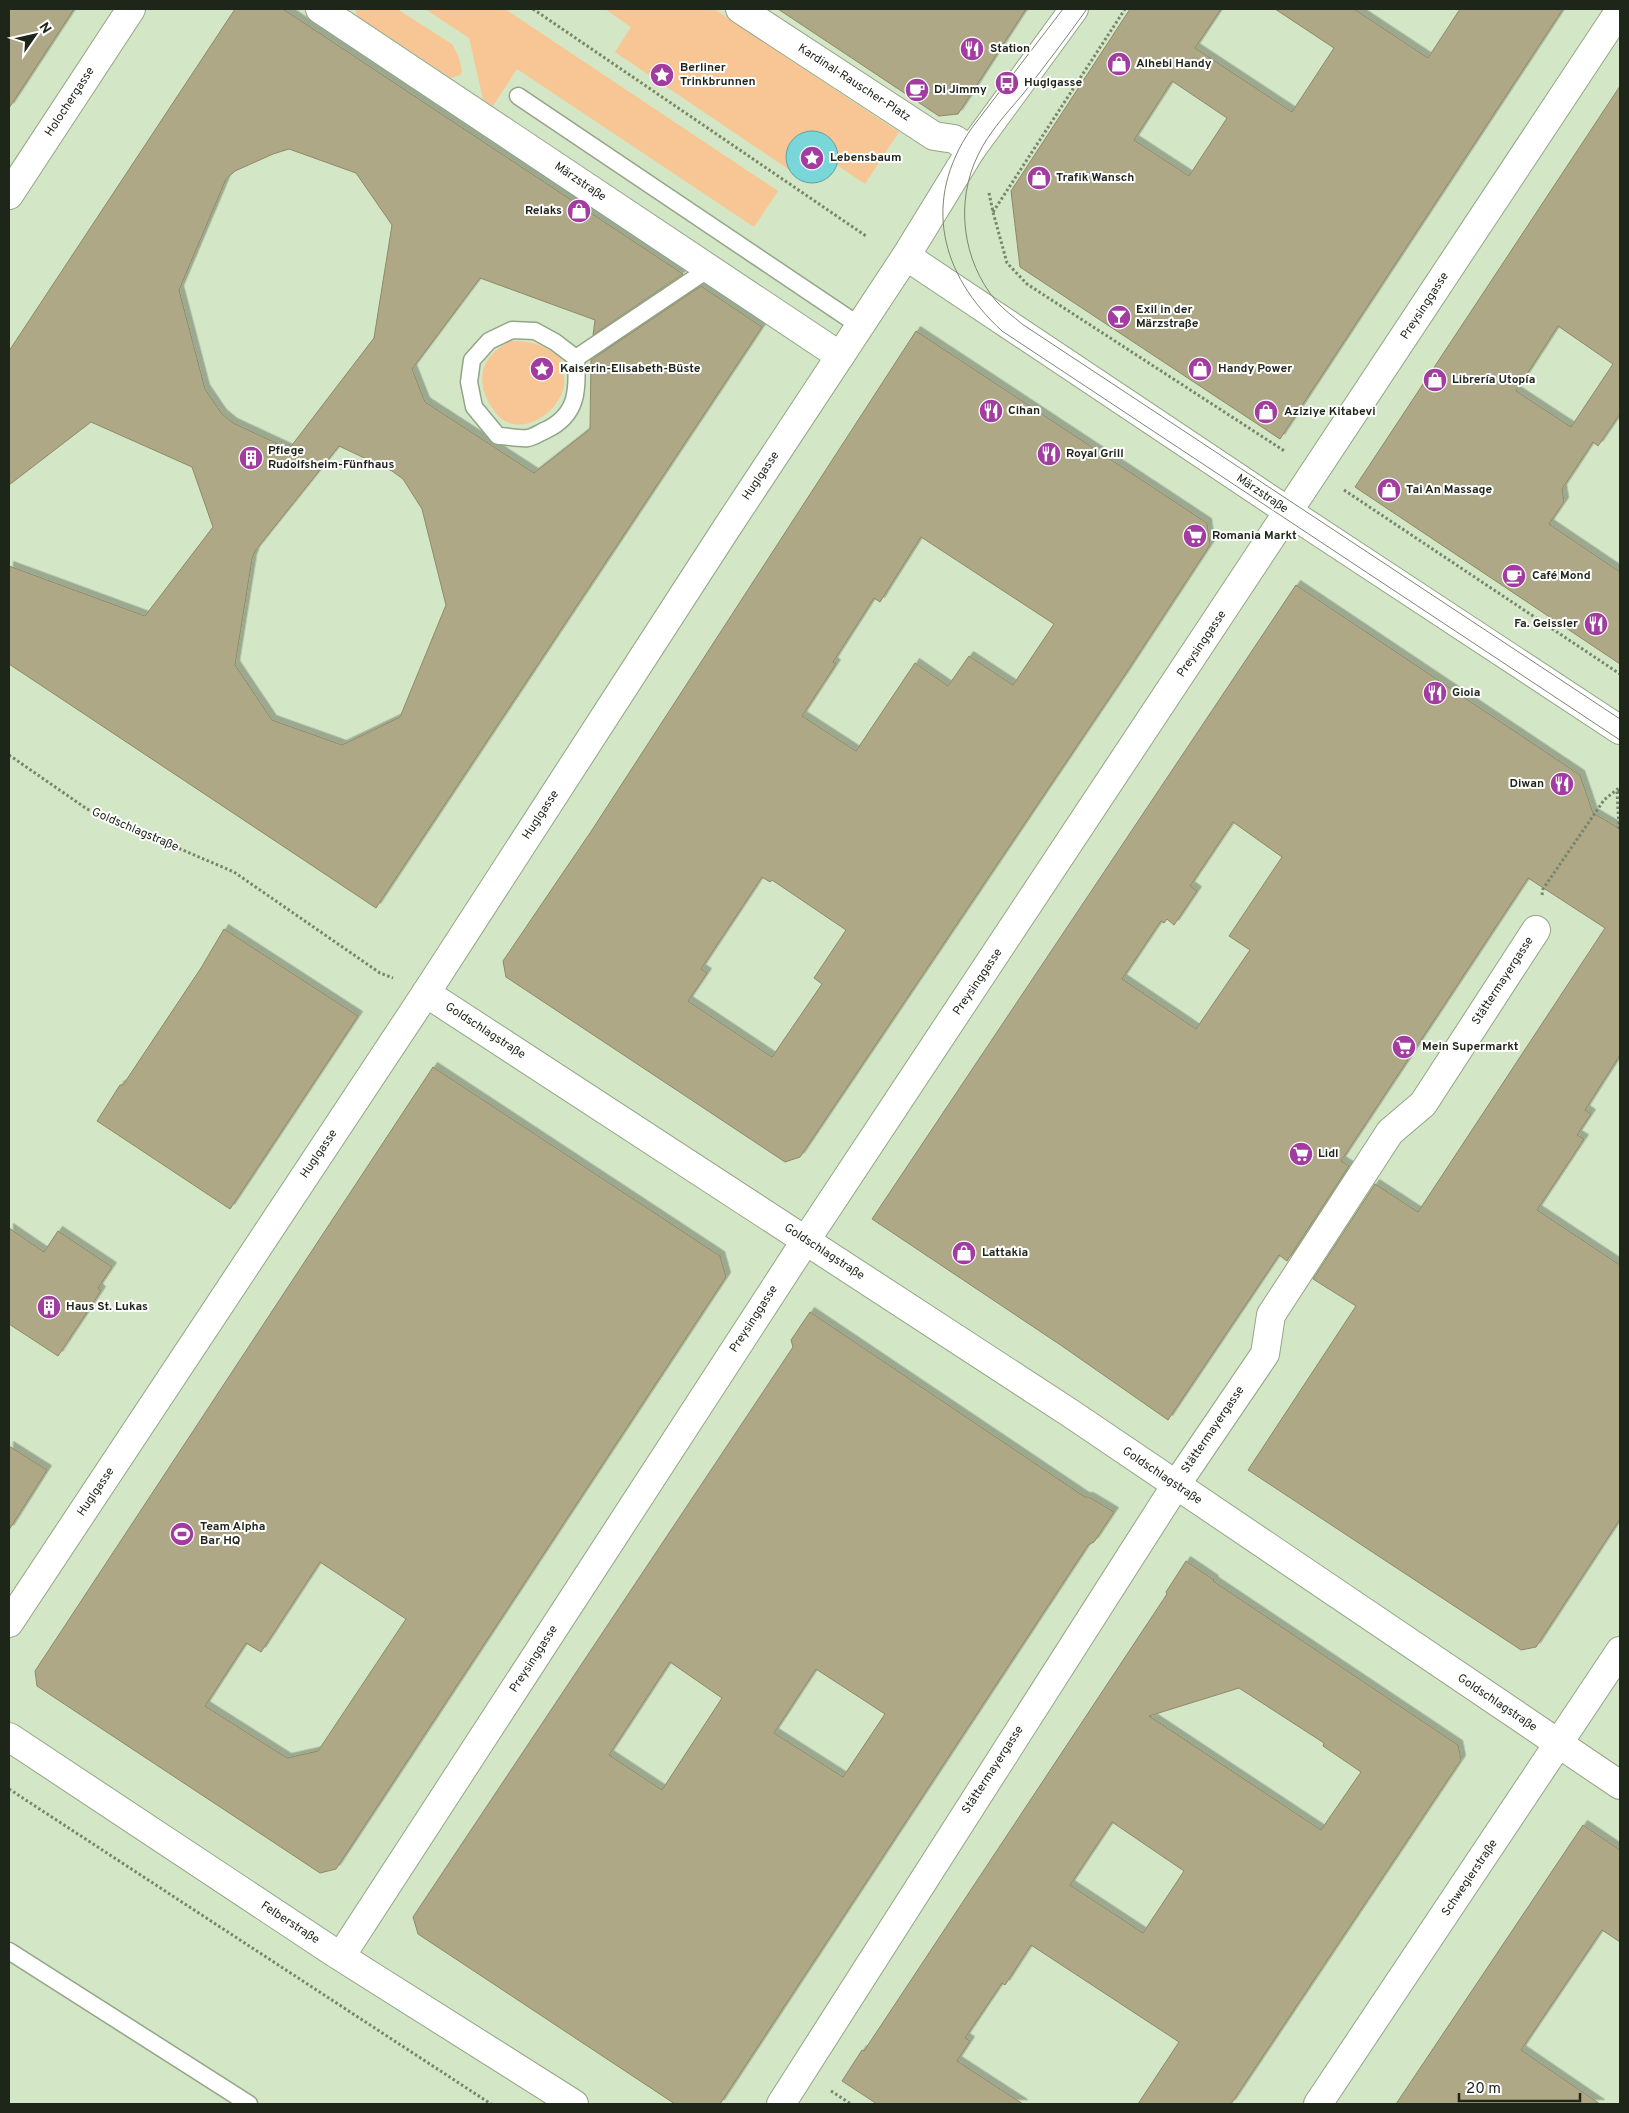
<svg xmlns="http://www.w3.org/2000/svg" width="1629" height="2113" viewBox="0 0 1629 2113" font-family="Overpass,sans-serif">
  <defs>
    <filter id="shadow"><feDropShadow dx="4.5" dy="-4.5" stdDeviation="0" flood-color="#0004"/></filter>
  </defs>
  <rect width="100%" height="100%" fill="#d3e6c5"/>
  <!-- green -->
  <g fill="#f8c694">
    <path d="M355,9h42l55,35 6,11 4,16 -2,4 -9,3 -94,-62z"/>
    <path d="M425,9h80l273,182 -24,36 -237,-158 -24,37 -10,-7 -14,-61z"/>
    <path d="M605,9h109l185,123 -34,52 -28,-19v-11l-27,-22c-18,4 -31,21 -19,39l-176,-119 16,-25z"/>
    <path d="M511,341c20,-1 36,5 50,18 2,8 4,18 3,27 -4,24 -37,49 -61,34 -6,-4 -10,-11 -14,-17 -15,-27 -4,-50 22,-62z"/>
  </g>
  <!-- water -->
  <circle fill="#79d7d9" stroke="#5ea29f" cx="812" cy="157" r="26"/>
  <!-- building -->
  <g fill="#aea886" stroke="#8f8968" fill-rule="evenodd" filter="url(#shadow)">
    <path d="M9,9h65l-65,99z"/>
    <path d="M235,9h48l400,265 -90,61 2,-15 -115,-42 -68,91 13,33 109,71 56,-44 1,-69 110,-74 61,41 -386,581 -367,-244v-98l136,50 68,-89 -21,-60 -101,-45 -82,63v-134zM289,149l67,24 36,52 -18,113 -85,111 -56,-26 -11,-9 -17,-25 -26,-99 47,-111 9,-8 38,-17zM339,446l53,25 11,8 19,30 24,96 -46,112 -58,28 -70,-25 -37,-55 17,-106 3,-8z"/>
    <path d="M778,9h248l-68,105 -19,2z"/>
    <path d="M1130,9h91l-26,39 97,64 42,-64 -59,-39h79l74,49 32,-49h103l-283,430 -260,-172 -9,-76zM1172,81l55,37 -38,58 -55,-36z"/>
    <path d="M1620,86v328l-22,32 -5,-4 -31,47 2,13 -15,22 71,48v92l-265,-177zM1558,326l55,38 -42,63 -55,-36z"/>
    <path d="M916,331l291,192 3,22 -86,131 -324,481 -15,5 -279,-185 -3,-16 89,-131zM921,537l133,87 -41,61 -44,-29 -21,30 -33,-23 -59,88 -54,-35 34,-52 -3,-2 41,-64 6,4zM762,877l8,5 2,-2 74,50 -32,48 8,6 -50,73 -84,-56 19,-28 -6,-4z"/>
    <path d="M1296,585l284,190 13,38 27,16v226l-35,55 6,4 -14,21 7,4 -47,71 83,55v254l-84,128 -15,3 -273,-180 108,-164 -43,-27 62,-95 43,28 187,-284 -77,-50 -187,283 8,5 -62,95 -8,-6 -111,165 -106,-74 -190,-127zM1233,822l49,35 -53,79 21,14 -54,79 -74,-50 39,-58 3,2 3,-4 7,6 23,-34 -7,-5z"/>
    <path d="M224,929l134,87 -128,193 -133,-88 23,-36h3l78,-117z"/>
    <path d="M433,1067l287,189 6,21 -390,592 -16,4 -283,-187 -2,-15zM320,1562l86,57 -88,132 -31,7 -82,-52 41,-63 15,9z"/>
    <path d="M9,1228l35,24 14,-21 54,36 -14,21 3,3 -43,65 -49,-32z"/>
    <path d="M810,1312l275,185h4l25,15 -20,30 -6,3 -368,559h-45l-257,-170 -5,-17 380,-570 -2,-7zM670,1662l52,36 -60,92 -53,-35zM816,1669l69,45 -42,63 -69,-44z"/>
    <path d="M9,1446l38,24 -38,60z"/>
    <path d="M1186,1561l28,19 -1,1 245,164 3,15 -230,344h-93l41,-62 -148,-97 -26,40 -3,-2 -37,55 5,3 -13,20 66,43h-146l-35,-23 20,-31 2,1 303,-457 -1,-2zM1239,1688l85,55 -1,3 38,26 -40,58 -172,-114zM1112,1822l72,49 -41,62 -73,-48z"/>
    <path d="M1583,1825l37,25v92l-18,-12 -81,120 79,54h-204z"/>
  </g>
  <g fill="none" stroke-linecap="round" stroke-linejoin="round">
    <!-- lane casing -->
    <g stroke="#93a586" stroke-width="19">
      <g id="lane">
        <path d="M518,96l342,230"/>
        <path d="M512,330l23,1 20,11 21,16c2,31 2,57 -30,72 -5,2 -12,7 -18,8 -9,1 -21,-2 -30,-2l-24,-29 -5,-25 3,-22 17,-19z"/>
        <path d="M576,358l134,-90"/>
        <path d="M9,1951l240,153"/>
      </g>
    </g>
    <!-- street casing -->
    <g stroke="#93a586" stroke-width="30">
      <g id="street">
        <path d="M320,9l520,347"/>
        <path d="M740,9l194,127 20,3 17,11"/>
        <path d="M9,195l122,-186"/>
        <path d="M426,993l644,420 550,372"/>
        <path d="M9,1623l417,-630 300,-464 180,-273"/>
        <path d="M341,1956l465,-716 814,-1230"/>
        <path d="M781,2104l395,-619 89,-131 6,-39 119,-183 33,-28 113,-174"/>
      </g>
    </g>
    <!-- secondary casing -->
    <g stroke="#93a586" stroke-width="30">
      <g id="secondary">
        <path d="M1074,9l-103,141 -65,106 383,256 331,218"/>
        <path d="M9,1737l326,216 239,151"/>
        <path d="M1318,2104l302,-453"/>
      </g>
    </g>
    <!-- path -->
    <g stroke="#78856e" stroke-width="3" stroke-dasharray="2.5 2.5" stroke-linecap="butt">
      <path d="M533,9l333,227"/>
      <path d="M989,193l4,19 14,51 20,21 259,168"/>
      <path d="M993,212l132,-203"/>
      <path d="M1344,490l276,184"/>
      <path d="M9,755l78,54 147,63 146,101 13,5"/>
      <path d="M1619,829l-2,-39 3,2"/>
      <path d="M1542,895l1,-6 61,-89 16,-13"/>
      <path d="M9,1789l482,315"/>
      <path d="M831,2091l20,13"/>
    </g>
    <!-- lane -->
    <use href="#lane" stroke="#fff" stroke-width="16"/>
    <!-- street -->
    <use href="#street" stroke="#fff" stroke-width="28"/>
    <!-- secondary -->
    <use href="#secondary" stroke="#fff" stroke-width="28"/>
    <!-- tram -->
    <g stroke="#7b8871" stroke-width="1">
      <path d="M1063,9l-92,120c-49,72 -31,145 31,202l618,409"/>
      <path d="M1087,9c-21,29 -42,57 -64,85 -16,19 -34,38 -45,61 -23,47 -16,105 18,146 8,9 17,15 26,23l598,395"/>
    </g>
  </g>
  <!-- icons -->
  <defs>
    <g id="restaurant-disc" transform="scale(1.25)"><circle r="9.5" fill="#a33ca0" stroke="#fff"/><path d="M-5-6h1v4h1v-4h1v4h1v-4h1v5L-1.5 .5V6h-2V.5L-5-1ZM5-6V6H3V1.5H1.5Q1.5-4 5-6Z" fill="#fff"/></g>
    <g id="shop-disc" transform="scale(1.25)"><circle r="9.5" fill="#a33ca0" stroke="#fff"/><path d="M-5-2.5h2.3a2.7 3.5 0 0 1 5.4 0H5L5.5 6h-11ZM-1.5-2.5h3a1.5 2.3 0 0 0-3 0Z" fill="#fff"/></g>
    <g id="sight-disc" transform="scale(1.25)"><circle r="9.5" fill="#a33ca0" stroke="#fff"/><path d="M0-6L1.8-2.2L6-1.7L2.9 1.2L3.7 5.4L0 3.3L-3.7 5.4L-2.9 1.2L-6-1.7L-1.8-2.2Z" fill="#fff"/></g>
    <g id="bus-disc" transform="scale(1.25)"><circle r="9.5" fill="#a33ca0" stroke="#fff"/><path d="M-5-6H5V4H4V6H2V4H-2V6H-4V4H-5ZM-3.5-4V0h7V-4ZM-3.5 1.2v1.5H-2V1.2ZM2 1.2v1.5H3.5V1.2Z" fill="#fff"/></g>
    <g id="cafe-disc" transform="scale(1.25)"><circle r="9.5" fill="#a33ca0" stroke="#fff"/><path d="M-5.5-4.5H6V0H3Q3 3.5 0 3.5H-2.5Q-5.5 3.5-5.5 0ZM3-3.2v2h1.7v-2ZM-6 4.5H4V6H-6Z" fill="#fff"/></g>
    <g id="bar-disc" transform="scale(1.25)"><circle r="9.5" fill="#a33ca0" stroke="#fff"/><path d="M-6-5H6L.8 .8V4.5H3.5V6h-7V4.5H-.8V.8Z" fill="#fff"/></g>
    <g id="building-disc" transform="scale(1.25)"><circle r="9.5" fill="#a33ca0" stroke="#fff"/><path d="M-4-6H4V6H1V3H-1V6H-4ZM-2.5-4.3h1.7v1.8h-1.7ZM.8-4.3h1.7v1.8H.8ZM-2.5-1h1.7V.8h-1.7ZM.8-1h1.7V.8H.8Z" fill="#fff"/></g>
    <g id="supermarket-disc" transform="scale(1.25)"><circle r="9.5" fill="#a33ca0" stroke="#fff"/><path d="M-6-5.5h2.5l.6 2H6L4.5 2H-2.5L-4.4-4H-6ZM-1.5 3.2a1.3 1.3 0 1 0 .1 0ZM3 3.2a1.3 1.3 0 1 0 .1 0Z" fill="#fff"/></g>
    <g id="stadium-disc" transform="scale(1.25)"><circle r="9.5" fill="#a33ca0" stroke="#fff"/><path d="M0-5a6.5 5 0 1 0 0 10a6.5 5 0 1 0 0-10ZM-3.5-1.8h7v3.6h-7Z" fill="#fff"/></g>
  </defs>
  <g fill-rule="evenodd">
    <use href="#restaurant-disc" x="972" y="49"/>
    <use href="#shop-disc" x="1119" y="64"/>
    <use href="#sight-disc" x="662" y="75"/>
    <use href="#bus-disc" x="1007" y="83"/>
    <use href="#cafe-disc" x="917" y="90"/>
    <use href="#sight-disc" x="812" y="158"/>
    <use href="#shop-disc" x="1039" y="178"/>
    <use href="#shop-disc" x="579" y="211"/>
    <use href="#bar-disc" x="1119" y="317"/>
    <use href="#sight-disc" x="542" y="369"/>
    <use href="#shop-disc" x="1200" y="369"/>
    <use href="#shop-disc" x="1435" y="380"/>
    <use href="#restaurant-disc" x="991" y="411"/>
    <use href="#shop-disc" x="1266" y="412"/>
    <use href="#restaurant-disc" x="1049" y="454"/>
    <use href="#building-disc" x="251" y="458"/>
    <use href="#shop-disc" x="1389" y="490"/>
    <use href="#supermarket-disc" x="1195" y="536"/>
    <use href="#cafe-disc" x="1514" y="576"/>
    <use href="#restaurant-disc" x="1596" y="624"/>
    <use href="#restaurant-disc" x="1435" y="693"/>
    <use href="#restaurant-disc" x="1562" y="784"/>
    <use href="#supermarket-disc" x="1404" y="1047"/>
    <use href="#supermarket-disc" x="1301" y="1154"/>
    <use href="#shop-disc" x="964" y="1253"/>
    <use href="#building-disc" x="49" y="1307"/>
    <use href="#stadium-disc" x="182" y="1534"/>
  </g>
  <g text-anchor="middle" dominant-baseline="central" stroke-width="4" stroke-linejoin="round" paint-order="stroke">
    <!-- poi labels -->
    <g font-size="12" font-weight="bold" fill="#1e2519" stroke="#fff" text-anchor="start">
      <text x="990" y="49">Station</text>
      <text x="1136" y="64">Alhebi Handy</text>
      <text x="680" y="68">Berliner<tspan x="680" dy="14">Trinkbrunnen</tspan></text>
      <text x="1024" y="83">Huglgasse</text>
      <text x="934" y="90">Di Jimmy</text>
      <text x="830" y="158">Lebensbaum</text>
      <text x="1056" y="178">Trafik Wansch</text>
      <text x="562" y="211" text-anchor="end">Relaks</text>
      <text x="1136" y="310">Exil in der<tspan x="1136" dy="14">Märzstraße</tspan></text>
      <text x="560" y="369">Kaiserin-Elisabeth-Büste</text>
      <text x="1218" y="369">Handy Power</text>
      <text x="1452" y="380">Librería Utopía</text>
      <text x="1008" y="411">Cihan</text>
      <text x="1284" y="412">Aziziye Kitabevi</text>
      <text x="268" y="451">Pflege<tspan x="268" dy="14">Rudolfsheim-Fünfhaus</tspan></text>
      <text x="1066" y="454">Royal Grill</text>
      <text x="1406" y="490">Tai An Massage</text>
      <text x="1212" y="536">Romania Markt</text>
      <text x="1532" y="576">Café Mond</text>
      <text x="1578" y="624" text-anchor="end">Fa. Geissler</text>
      <text x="1452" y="693">Gioia</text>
      <text x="1544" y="784" text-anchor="end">Diwan</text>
      <text x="1422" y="1047">Mein Supermarkt</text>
      <text x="1318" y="1154">Lidl</text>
      <text x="982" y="1253">Lattakia</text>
      <text x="66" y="1307">Haus St. Lukas</text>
      <text x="200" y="1527">Team Alpha<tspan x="200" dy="14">Bar HQ</tspan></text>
    </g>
    <!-- street labels -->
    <g font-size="12" fill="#1e2519" stroke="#fff">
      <text transform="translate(854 83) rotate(33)">Kardinal-Rauscher-Platz</text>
      <text transform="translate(70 102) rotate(-57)">Holochergasse</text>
      <text transform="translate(580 182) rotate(34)">Märzstraße</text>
      <text transform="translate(1425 306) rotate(-57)">Preysinggasse</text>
      <text transform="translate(761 476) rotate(-56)">Huglgasse</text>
      <text transform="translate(1262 494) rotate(34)">Märzstraße</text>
      <text transform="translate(1202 644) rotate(-56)">Preysinggasse</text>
      <text transform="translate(541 815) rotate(-57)">Huglgasse</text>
      <text transform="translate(135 830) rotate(23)">Goldschlagstraße</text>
      <text transform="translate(1503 981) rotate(-57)">Stättermayergasse</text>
      <text transform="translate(978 982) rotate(-56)">Preysinggasse</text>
      <text transform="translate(485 1031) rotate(33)">Goldschlagstraße</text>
      <text transform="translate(319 1154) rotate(-56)">Huglgasse</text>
      <text transform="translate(824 1252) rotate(33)">Goldschlagstraße</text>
      <text transform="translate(754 1319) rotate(-57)">Preysinggasse</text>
      <text transform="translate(1213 1430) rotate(-56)">Stättermayergasse</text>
      <text transform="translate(1162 1476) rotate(34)">Goldschlagstraße</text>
      <text transform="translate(96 1492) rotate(-56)">Huglgasse</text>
      <text transform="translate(534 1659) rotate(-57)">Preysinggasse</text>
      <text transform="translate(1497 1703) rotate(34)">Goldschlagstraße</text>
      <text transform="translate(993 1770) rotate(-57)">Stättermayergasse</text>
      <text transform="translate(1470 1878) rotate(-56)">Schweglerstraße</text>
      <text transform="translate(290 1923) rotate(33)">Felberstraße</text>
    </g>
  </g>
  <!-- border -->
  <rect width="1629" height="2113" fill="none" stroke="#1e2519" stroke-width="20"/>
  <!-- north arrow -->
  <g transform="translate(35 35) rotate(56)" stroke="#ffffff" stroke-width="4" paint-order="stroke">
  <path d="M0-4L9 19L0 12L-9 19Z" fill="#1e2519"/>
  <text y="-8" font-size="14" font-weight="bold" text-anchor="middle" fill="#1e2519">N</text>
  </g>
  <!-- scale -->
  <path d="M1459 2093v8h121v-8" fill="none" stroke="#1e2519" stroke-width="2.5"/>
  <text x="1466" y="2093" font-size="15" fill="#1e2519" stroke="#ffffff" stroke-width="4" paint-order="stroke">20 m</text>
</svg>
